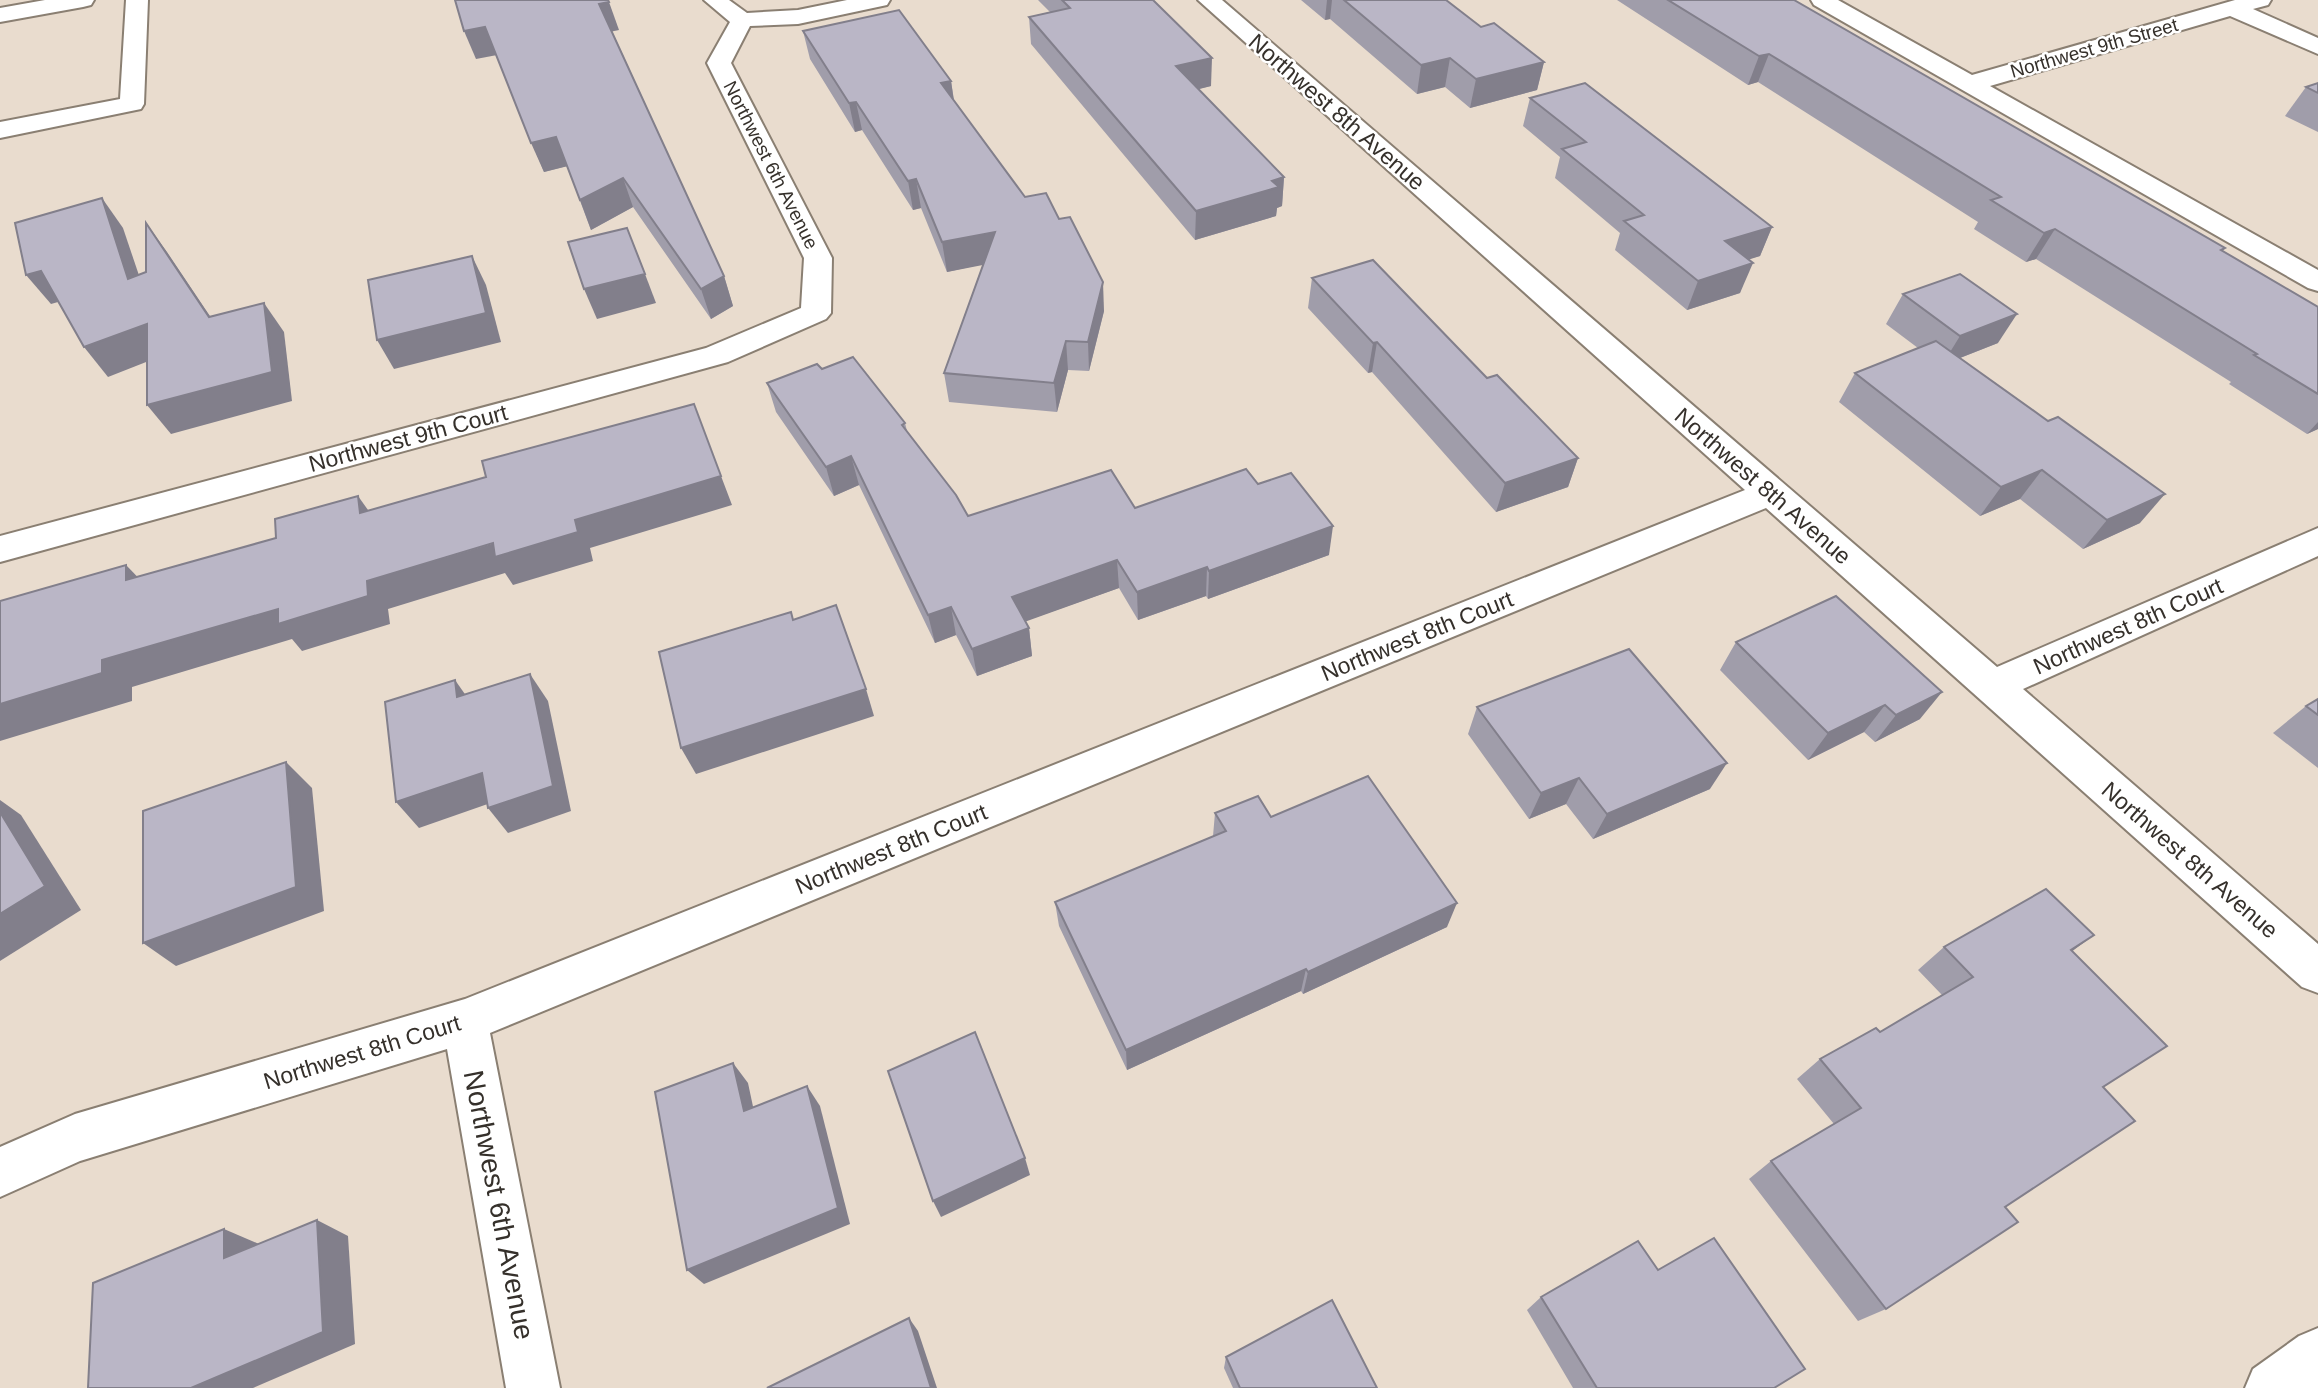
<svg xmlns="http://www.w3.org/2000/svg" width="2318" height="1388" viewBox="0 0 2318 1388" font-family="Arial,sans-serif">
  <rect width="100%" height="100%" fill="#e9dcce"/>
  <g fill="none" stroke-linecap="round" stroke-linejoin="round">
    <!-- minor casing -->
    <g stroke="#8a7f72" stroke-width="4">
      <g id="minor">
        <path d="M45,0h49l-3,5 -8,2 -83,15v-14z"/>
        <path d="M126,0h22l-4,104 -3,5 -141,29v-16l120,-23z"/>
        <path d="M704,0h25l18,13 51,-3 49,-10h43l-3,5 -89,19 -48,2 -19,37 101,195 -1,55 -5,6 -98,43 -728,200v-26l706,-188 95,-40 3,-50 -97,-195 23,-41z"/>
        <path d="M1198,0h24l775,667 321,-139v28l-295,133 295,255v49l-16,-6 -536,-479 -1276,525 70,355h-54l-59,-339 -367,112 -80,36v-50l75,-33 390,-115 1280,-509z"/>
        <path d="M1811,0h27l134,75 263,-75h36l-3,5 -15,4 65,29v16l-88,-38 -240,70 328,184v21l-10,-3 -494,-283z"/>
        <path d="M2318,1328v60h-73l8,-19 46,-33z"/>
      </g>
    </g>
    <!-- minor -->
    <use href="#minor" fill="#fff" fill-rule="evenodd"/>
  </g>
  <!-- wall -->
  <g fill="#a09daa">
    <path d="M1038,0h115l58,86 -13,3 86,88 -2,29 -5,2 -1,8 -81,24 -164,-196 -2,-27 21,-5z"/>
    <path d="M1301,0h145l35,27 63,35 -7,28 -67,18 -25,-21 -28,7 -87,-75 -5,1z"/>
    <path d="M1617,0h177l431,248 -2,3 95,56v122l-11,5 -78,-50 2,-2 -195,-123 -10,3 -52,-33 4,-7 -220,-140 -10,3z"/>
    <path d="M619,30l-7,1 112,245 9,30 -22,13 -78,-112 -42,23 -24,-64 -23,6 -48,-117 -20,4z"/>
    <path d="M803,31l148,50 3,19 150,211 -15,60 -21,-1 -11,42 -108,-10 -5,-29 39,-109 -36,8 -26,-64 -8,2 -51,-80 -7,2 -45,-73z"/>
    <path d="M2318,83v49l-33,-16 21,-29z"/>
    <path d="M1530,98l242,129 -12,29 -12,3 -8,34 -53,17 -72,-60 5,-17 -65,-55 5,-21 -37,-31z"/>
    <path d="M1312,278l175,100 91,80 -10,29 -72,25 -124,-140 -4,1 -60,-65z"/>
    <path d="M1903,294l95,49 -38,15 180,165 -57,26 -63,-50 -40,17 -141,-114 16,-29 63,-25 -32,-24z"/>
    <path d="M767,383l138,40 2,8 61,85 167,-8 123,-24 71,71 -121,44 -2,-3 -68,24 -19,-32 -94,33 4,7 3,28 -55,20 -21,-41 -21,8 -76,-158 -25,11 -58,-84z"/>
    <path d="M1736,642l184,77 -45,23 -11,-10 -56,28 -88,-90z"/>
    <path d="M2318,699v69l-45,-35 33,-27z"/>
    <path d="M1477,707l233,82 -117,50 -27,-35 -37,15 -61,-85z"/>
    <path d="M1215,813l56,4 176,110 -144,67 -2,-3 -174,79 -68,-144 -4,-24 158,-66z"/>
    <path d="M1944,947l128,4 31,136 -98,120 -119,102 -28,12 -109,-142 22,-18 63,-37 -37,-45 23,-20 60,-27 62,-37 -24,-25z"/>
    <path d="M1658,1270l116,118h-201l-46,-78 14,-13z"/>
    <path d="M1226,1357l151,31h-144l-9,-20z"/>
  </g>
  <!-- shaded-wall -->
  <g fill="#827f8b">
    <path d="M1327,0h5l-2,19 -5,1z"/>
    <path d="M609,2l10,28 -10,2 -10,-28z"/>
    <path d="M485,27l12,28 -21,4 -12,-28z"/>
    <path d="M1769,54l-11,28 -10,3 11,-29z"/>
    <path d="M1212,58l-1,28 -35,9v-29z"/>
    <path d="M1450,58l-5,29 -28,7 4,-29z"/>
    <path d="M1544,62l-7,28 -67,18 6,-29z"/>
    <path d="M951,81l4,28 -14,-26z"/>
    <path d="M856,102l6,28 -7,2 -6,-29z"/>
    <path d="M556,137l12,29 -24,6 -13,-29z"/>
    <path d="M1284,177l-2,29 -5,2 -1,8 -81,24 1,-29 76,-30z"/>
    <path d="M623,178l10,29 -42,23 -11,-30z"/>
    <path d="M916,179l5,29 -8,2 -5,-29z"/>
    <path d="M102,198l21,30 27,80 -22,-29z"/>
    <path d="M146,223l21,29 63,94 -21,-29z"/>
    <path d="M1772,227l-12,29 -47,15 12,-30z"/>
    <path d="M2055,229l-19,30 -10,3 18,-29z"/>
    <path d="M995,232l3,30 -51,10 -5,-30z"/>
    <path d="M472,256l14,29 15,57 -107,27 -17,-29z"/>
    <path d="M1753,263l-13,30 -53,17 11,-29z"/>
    <path d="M41,271l24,29 -14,4 -25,-29z"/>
    <path d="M645,274l11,29 -59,16 -13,-30z"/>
    <path d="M724,276l9,30 -22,13 -10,-30z"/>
    <path d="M1103,282l1,29 -15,60 -1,-29z"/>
    <path d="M264,303l20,29 8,69 -121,33 -24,-29z"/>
    <path d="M2017,314l-19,29 -56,22 18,-29z"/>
    <path d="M147,324l22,29 -61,24 -24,-30z"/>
    <path d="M1066,341l2,29 -11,42 -3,-29z"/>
    <path d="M1377,342l-5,30 -4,1 5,-30z"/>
    <path d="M2318,422v7l-11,5z"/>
    <path d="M851,456l8,29 -25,11 -8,-29z"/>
    <path d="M1578,458l-10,29 -72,25 9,-29z"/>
    <path d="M2042,470l-22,29 -40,17 21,-29z"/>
    <path d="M721,476l11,29 -142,43 3,13 -80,24 -8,-12 -117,36 2,15 -88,27 -10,-12 -160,48v14l-132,40v-37l102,-44 176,-51 89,-28z"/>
    <path d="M2165,494l-25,29 -57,26 24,-29z"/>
    <path d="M358,496l20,28 -18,-11z"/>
    <path d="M1333,526l-4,29 -121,44 1,-28z"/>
    <path d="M1117,560l2,28 -103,37 -4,-28z"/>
    <path d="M126,565l28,29 -28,-14z"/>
    <path d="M1207,567l-1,29 -68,24 -1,-28z"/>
    <path d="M951,607l5,28 -21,8 -7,-28z"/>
    <path d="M1029,628l3,28 -55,20 -5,-27z"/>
    <path d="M530,674l18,27 23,110 -63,22 -20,-25z"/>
    <path d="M455,680l19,27 -17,-10z"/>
    <path d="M866,689l8,27 -178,58 -15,-26z"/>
    <path d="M1942,692l-22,27 -45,23 21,-27z"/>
    <path d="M1885,705l-21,27 -56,28 20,-27z"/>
    <path d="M286,762l26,26 12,123 -148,55 -33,-23z"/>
    <path d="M1727,763l-17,26 -117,50 14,-25z"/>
    <path d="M482,773l20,26 -83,29 -23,-26z"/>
    <path d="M1579,778l-13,26 -37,15 12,-26z"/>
    <path d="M0,800l21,15 60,95 -81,51z"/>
    <path d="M1457,903l-10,24 -144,67 5,-22z"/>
    <path d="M2094,935l-31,23 8,-8z"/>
    <path d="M1306,969l-5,22 -174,79 -1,-20z"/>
    <path d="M733,1063l15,20 10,47 -14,-19z"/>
    <path d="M807,1086l13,20 30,118 -146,60 -17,-14z"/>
    <path d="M1025,1158l5,17 -89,42 -8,-16z"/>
    <path d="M317,1220l31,16 7,108 -102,44h-62z"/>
    <path d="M224,1229l35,15 -35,14z"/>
    <path d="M909,1318l9,13 19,57h-6z"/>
  </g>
  <!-- building -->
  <g fill="#bab6c6" stroke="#827f8b" stroke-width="2">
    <path d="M455,0h153l1,2 -10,2 125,272 -23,13 -78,-111 -43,22 -24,-63 -25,6 -46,-116 -21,4z"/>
    <path d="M1062,0h91l59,58 -36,8 108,111 -12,4 7,6 -83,24 -167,-194 41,-9z"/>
    <path d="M1344,0h102l35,27 13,-4 50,39 -68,17 -26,-21 -29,7z"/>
    <path d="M1668,0h126l431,248 -4,2 97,57v87l-64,-39 3,-1 -202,-125 -11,4 -53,-33 10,-3 -232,-143 -10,2z"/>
    <path d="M899,10l52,71 -10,2 84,114 21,-4 13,26 11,-2 33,65 -15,60 -22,-1 -12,42 -110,-10 51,-141 -53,10 -26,-63 -8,2 -52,-79 -7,1 -46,-72z"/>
    <path d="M1585,83l187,144 -47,14 28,22 -55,18 -74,-60 20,-6 -82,-66 24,-7 -56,-44z"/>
    <path d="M2318,83v10l-12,-6z"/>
    <path d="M102,198l26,81 18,-7v-49l63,94 55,-14 8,69 -125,33v-81l-63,23 -43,-76 -15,4 -11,-52z"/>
    <path d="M627,228l18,46 -61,15 -16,-47z"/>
    <path d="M472,256l14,57 -109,27 -9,-60z"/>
    <path d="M1373,260l114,118 10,-3 81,83 -73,25 -128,-141 -4,1 -61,-65z"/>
    <path d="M1960,274l57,40 -57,22 -57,-42z"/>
    <path d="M1936,341l112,80 10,-4 107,77 -58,26 -65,-50 -41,17 -146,-114z"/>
    <path d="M853,357l52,66 -3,2 54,70 12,21 143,-46 24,38 111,-39 12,15 33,-11 42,53 -124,45 -2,-4 -70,25 -20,-32 -105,37 17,31 -57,21 -21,-42 -23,8 -77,-159 -25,11 -59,-84 50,-19 5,5z"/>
    <path d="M694,404l27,72 -146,44 3,12 -83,25 -2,-14 -126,38 1,15 -90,28v-15l-176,51v13l-102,31v-103l126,-36v15l150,-42 -1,-19 83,-23 2,17 126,-36 -4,-16z"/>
    <path d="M1836,596l106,96 -46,23 -11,-10 -57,28 -92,-91z"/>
    <path d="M836,605l30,84 -185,59 -22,-96 132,-40 2,8z"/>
    <path d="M1629,649l98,114 -120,51 -28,-36 -38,15 -64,-86z"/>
    <path d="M530,674l23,112 -65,22 -6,-35 -86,29 -11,-100 70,-22 2,17z"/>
    <path d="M2318,699v16l-12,-9z"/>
    <path d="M286,762l10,125 -153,56v-132z"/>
    <path d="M1368,776l89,127 -149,69 -2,-3 -180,81 -71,-148 171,-71 -11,-18 43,-17 13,21z"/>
    <path d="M0,812l45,74 -45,28z"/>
    <path d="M2046,889l48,46 -23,15 96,96 -64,41 32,34 -130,86 13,15 -132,87 -115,-148 90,-53 -41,-49 56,-31 4,4 93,-55 -29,-30z"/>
    <path d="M975,1032l50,126 -92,43 -45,-130z"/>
    <path d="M733,1063l11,48 63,-25 31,122 -151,62 -32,-178z"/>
    <path d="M317,1220l6,112 -132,56h-103l5,-105 131,-54v29z"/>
    <path d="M1714,1238l91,131 -31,19h-177l-56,-91 97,-56 20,29z"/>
    <path d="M1332,1300l45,88h-137l-14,-31z"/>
    <path d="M909,1318l22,70h-164z"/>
  </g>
  <g text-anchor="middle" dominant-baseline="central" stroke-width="5" stroke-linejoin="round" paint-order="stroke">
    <!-- far-street labels -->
    <g font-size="19" fill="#35302b" stroke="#fff">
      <text transform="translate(2094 48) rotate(-16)">Northwest 9th Street</text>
      <text transform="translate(771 165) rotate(63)">Northwest 6th Avenue</text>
    </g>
    <!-- street labels -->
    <g font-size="23" fill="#35302b" stroke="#fff">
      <text transform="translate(1337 112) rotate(41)">Northwest 8th Avenue</text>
      <text transform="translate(408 438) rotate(-15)">Northwest 9th Court</text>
      <text transform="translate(1763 486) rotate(41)">Northwest 8th Avenue</text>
      <text transform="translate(2128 626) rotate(-24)">Northwest 8th Court</text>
      <text transform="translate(1417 636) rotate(-22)">Northwest 8th Court</text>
      <text transform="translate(891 849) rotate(-22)">Northwest 8th Court</text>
      <text transform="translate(2190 860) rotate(41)">Northwest 8th Avenue</text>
      <text transform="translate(362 1052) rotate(-17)">Northwest 8th Court</text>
    </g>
    <!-- near-street labels -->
    <g font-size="28" fill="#35302b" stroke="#fff">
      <text transform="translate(499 1205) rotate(79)">Northwest 6th Avenue</text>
    </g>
  </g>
</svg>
